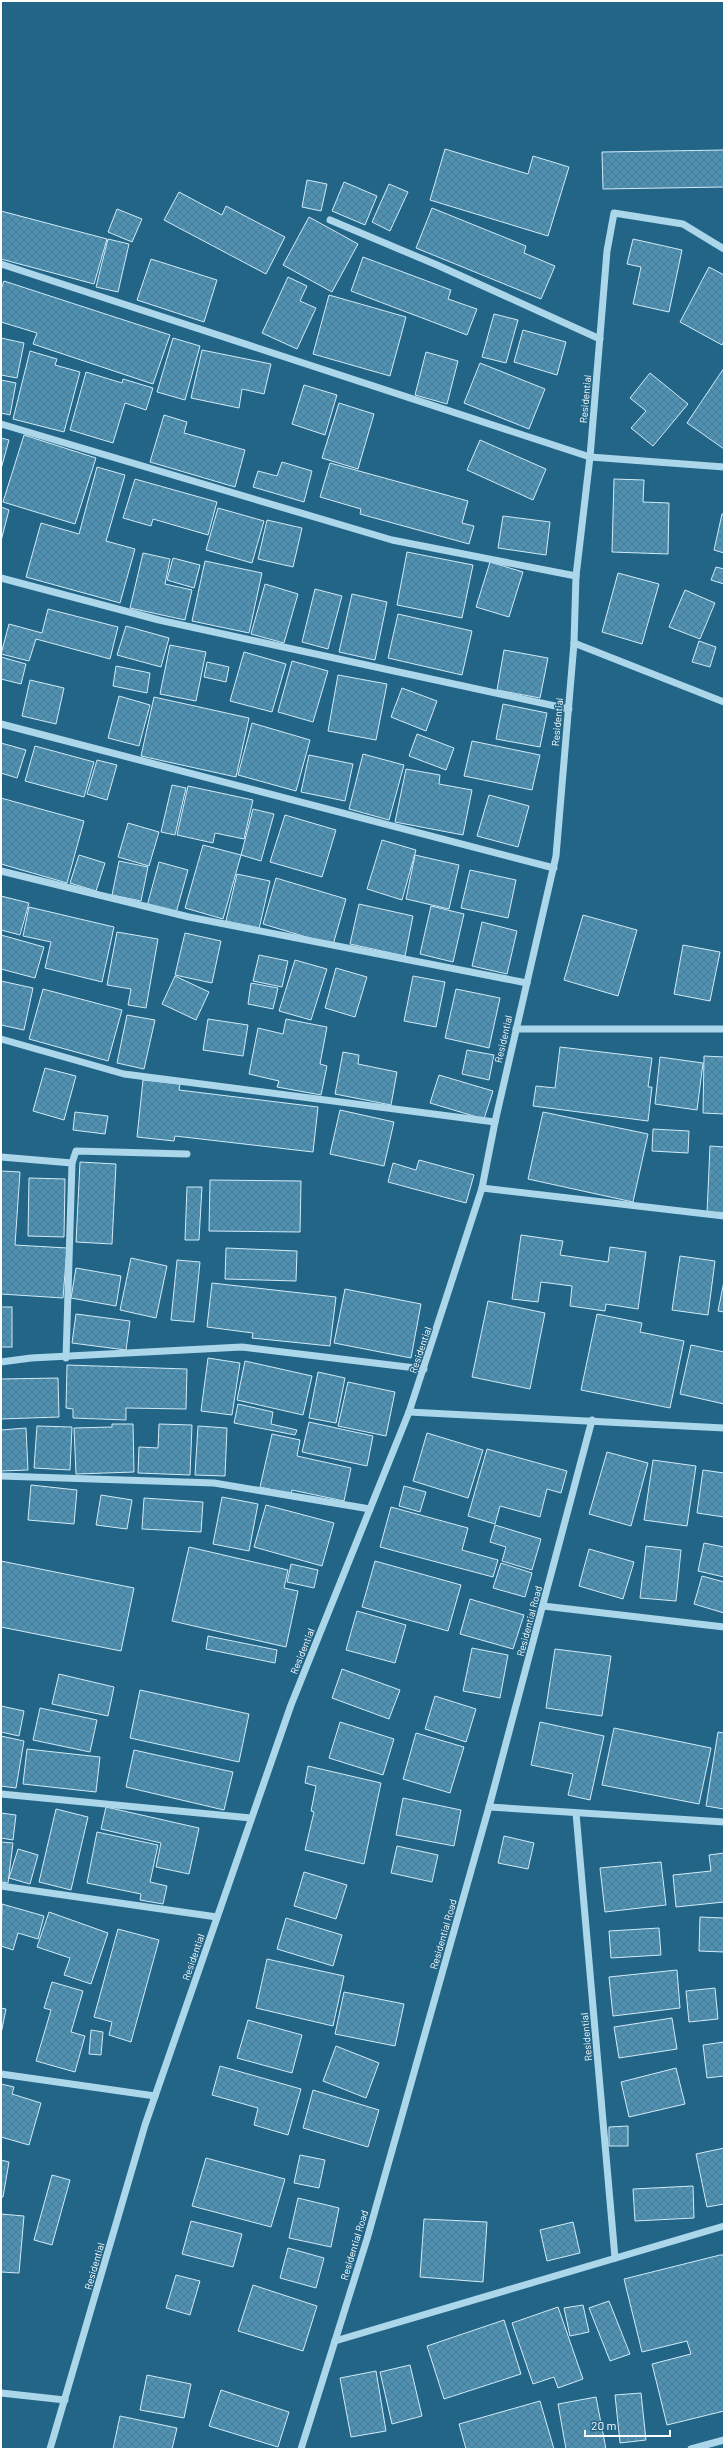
<svg xmlns="http://www.w3.org/2000/svg" width="725" height="2450" viewBox="0 0 725 2450" font-family="Barlow,sans-serif">
  <defs>
    <pattern id="building-cross-hatch" width="8" height="8" patternUnits="userSpaceOnUse"><rect width="8" height="8" fill="#4e91b2"/><path d="M0 0l8 8M0 8l8-8" fill="none" stroke="#4d798e"/></pattern>
  </defs>
  <rect width="100%" height="100%" fill="#226587"/>
  <!-- building -->
  <g fill="url(#building-cross-hatch)" stroke="#d1ebf7">
    <path d="M445,149l83,25 5,-18 36,11 -21,69 -118,-36z"/>
    <path d="M724,150v37l-121,2 -1,-37z"/>
    <path d="M307,180l20,4 -6,27 -19,-4z"/>
    <path d="M344,182l33,14 -12,29 -33,-14z"/>
    <path d="M389,184l19,8 -18,39 -18,-9z"/>
    <path d="M179,192l43,23 4,-9 59,31 -19,37 -102,-54z"/>
    <path d="M432,208l94,38 -2,7 31,13 -14,33 -125,-51z"/>
    <path d="M117,209l25,10 -10,23 -24,-10z"/>
    <path d="M1,211l106,28 -13,45 -93,-25z"/>
    <path d="M309,217l49,27 -26,48 -49,-27z"/>
    <path d="M108,239l21,5 -11,48 -22,-5z"/>
    <path d="M633,239l49,11 -13,62 -36,-8 8,-37 -14,-3z"/>
    <path d="M363,257l88,33 -3,9 29,10 -10,26 -116,-44z"/>
    <path d="M151,259l66,21 -13,42 -67,-22z"/>
    <path d="M709,267l15,8v66l-2,4 -42,-23z"/>
    <path d="M288,277l19,9 -7,15 16,7 -19,41 -35,-16z"/>
    <path d="M4,281l166,54 -17,49 -120,-40 4,-11 -36,-11v-33z"/>
    <path d="M329,295l77,22 -16,59 -77,-22z"/>
    <path d="M494,314l24,6 -12,43 -24,-6z"/>
    <path d="M523,330l43,12 -9,33 -43,-13z"/>
    <path d="M1,338l23,5 -7,35 -16,-3z"/>
    <path d="M173,338l27,8 -15,54 -28,-8z"/>
    <path d="M202,350l69,14 -7,30 -22,-5 -3,19 -48,-10z"/>
    <path d="M30,351l27,8 -2,6 25,7 -16,60 -51,-13z"/>
    <path d="M426,352l32,9 -11,43 -32,-9z"/>
    <path d="M480,363l65,26 -16,40 -65,-26z"/>
    <path d="M724,368v81l-37,-26z"/>
    <path d="M86,372l36,11 1,-4 30,9 -7,22 -21,-7 -12,40 -43,-13z"/>
    <path d="M650,373l38,31 -35,42 -22,-18 15,-17 -16,-13z"/>
    <path d="M1,380l15,3 -6,32 -9,-2z"/>
    <path d="M304,385l33,10 -12,40 -33,-11z"/>
    <path d="M339,403l35,11 -16,55 -36,-11z"/>
    <path d="M164,415l23,7 -3,11 61,17 -10,37 -85,-25z"/>
    <path d="M24,435l72,23 -21,66 -72,-22z"/>
    <path d="M1,438l8,2 -8,29z"/>
    <path d="M480,440l66,29 -13,31 -66,-30z"/>
    <path d="M282,462l30,9 -8,31 -51,-15 5,-16 19,5z"/>
    <path d="M330,463l138,38 -6,22 12,3 -5,18 -109,-30 1,-5 -41,-12z"/>
    <path d="M97,467l28,8 -19,66 29,8 -15,54 -94,-26 15,-54 38,11z"/>
    <path d="M135,479l82,23 -9,33 -55,-16 -2,7 -28,-8z"/>
    <path d="M614,479l30,1 -1,22 26,1 -1,51 -56,-2z"/>
    <path d="M1,507l8,3 -8,31z"/>
    <path d="M218,508l46,13 -12,42 -46,-13z"/>
    <path d="M722,514h2v39l-10,-3z"/>
    <path d="M503,516l47,6 -4,33 -48,-7z"/>
    <path d="M267,520l35,8 -9,39 -35,-8z"/>
    <path d="M407,552l66,13 -11,53 -65,-13z"/>
    <path d="M143,553l27,6 -5,25 27,6 -7,30 -55,-12z"/>
    <path d="M173,558l27,7 -6,23 -27,-8z"/>
    <path d="M205,561l57,12 -13,60 -57,-12z"/>
    <path d="M490,562l33,10 -14,45 -33,-10z"/>
    <path d="M716,567l8,2v15l-13,-4z"/>
    <path d="M618,573l41,11 -17,60 -40,-12z"/>
    <path d="M265,584l33,10 -14,49 -33,-9z"/>
    <path d="M315,589l27,7 -14,53 -26,-7z"/>
    <path d="M685,590l30,13 -15,36 -31,-12z"/>
    <path d="M352,594l35,8 -12,58 -36,-8z"/>
    <path d="M48,609l70,18 -8,32 -74,-20 -7,22 -28,-7 8,-30 33,9z"/>
    <path d="M398,614l74,17 -10,44 -74,-17z"/>
    <path d="M126,626l43,12 -8,29 -44,-12z"/>
    <path d="M699,641l17,6 -6,20 -18,-5z"/>
    <path d="M170,645l36,7 -10,49 -36,-7z"/>
    <path d="M504,650l44,8 -8,40 -43,-8z"/>
    <path d="M244,652l42,12 -14,48 -42,-11z"/>
    <path d="M1,657l25,7 -5,20 -20,-5z"/>
    <path d="M292,661l36,10 -15,51 -35,-10z"/>
    <path d="M207,662l22,5 -3,15 -22,-5z"/>
    <path d="M116,666l34,7 -3,20 -34,-7z"/>
    <path d="M338,675l49,9 -11,56 -48,-9z"/>
    <path d="M30,680l34,8 -8,36 -34,-8z"/>
    <path d="M402,688l35,13 -11,30 -35,-14z"/>
    <path d="M119,696l31,9 -11,41 -31,-8z"/>
    <path d="M154,697l95,21 -13,59 -95,-21z"/>
    <path d="M503,704l44,9 -7,34 -44,-8z"/>
    <path d="M252,723l58,17 -14,51 -58,-16z"/>
    <path d="M417,734l37,14 -8,22 -37,-14z"/>
    <path d="M472,741l68,14 -8,35 -68,-14z"/>
    <path d="M1,743l25,7 -9,28 -16,-5z"/>
    <path d="M35,746l59,16 -10,35 -59,-16z"/>
    <path d="M363,754l41,11 -15,55 -40,-11z"/>
    <path d="M309,755l44,9 -8,37 -44,-9z"/>
    <path d="M97,760l20,5 -10,35 -20,-6z"/>
    <path d="M406,769l34,6 -1,9 33,6 -9,45 -68,-13z"/>
    <path d="M172,785l14,3 -11,47 -14,-3z"/>
    <path d="M188,786l65,14 -9,39 -29,-6 -2,10 -36,-8z"/>
    <path d="M489,795l40,11 -11,41 -41,-11z"/>
    <path d="M1,798l83,23 -17,62 -66,-19z"/>
    <path d="M253,809l21,5 -13,47 -20,-6z"/>
    <path d="M285,815l51,15 -14,47 -52,-15z"/>
    <path d="M128,823l31,9 -10,34 -31,-9z"/>
    <path d="M382,840l34,10 -14,50 -35,-11z"/>
    <path d="M203,845l38,10 -18,64 -38,-11z"/>
    <path d="M79,855l26,8 -9,28 -26,-8z"/>
    <path d="M415,855l44,10 -10,44 -43,-10z"/>
    <path d="M119,861l29,6 -7,34 -29,-6z"/>
    <path d="M159,862l29,8 -12,43 -29,-7z"/>
    <path d="M470,870l46,10 -8,38 -47,-10z"/>
    <path d="M237,874l33,7 -11,48 -33,-8z"/>
    <path d="M276,878l70,21 -13,46 -70,-21z"/>
    <path d="M1,896l28,7 -9,32 -19,-5z"/>
    <path d="M359,904l54,12 -8,40 -55,-12z"/>
    <path d="M431,906l33,8 -11,48 -33,-8z"/>
    <path d="M29,907l85,20 -12,55 -57,-14 6,-26 -28,-6z"/>
    <path d="M583,915l54,15 -19,66 -54,-16z"/>
    <path d="M482,922l35,9 -10,43 -35,-8z"/>
    <path d="M117,932l41,7 -12,69 -18,-3 3,-16 -24,-4z"/>
    <path d="M185,933l36,8 -9,42 -37,-8z"/>
    <path d="M1,935l43,12 -9,31 -34,-9z"/>
    <path d="M683,945l37,7 -10,49 -36,-7z"/>
    <path d="M259,955l29,6 -6,26 -29,-6z"/>
    <path d="M295,960l32,9 -16,51 -32,-9z"/>
    <path d="M336,968l31,9 -12,40 -30,-9z"/>
    <path d="M175,976l34,16 -13,28 -34,-16z"/>
    <path d="M413,976l32,6 -9,45 -32,-6z"/>
    <path d="M1,981l32,7 -9,42 -23,-5z"/>
    <path d="M251,983l27,5 -5,21 -25,-5z"/>
    <path d="M43,989l79,21 -14,51 -79,-22z"/>
    <path d="M456,989l44,9 -11,50 -44,-10z"/>
    <path d="M127,1015l28,5 -11,49 -27,-6z"/>
    <path d="M208,1019l40,6 -5,31 -40,-6z"/>
    <path d="M286,1019l41,8 -7,37 7,2 -6,29 -44,-8 2,-6 -30,-7 9,-46 25,6z"/>
    <path d="M560,1047l92,11 -4,29h4l-4,34 -115,-15 3,-20 19,2z"/>
    <path d="M467,1050l27,5 -5,25 -27,-6z"/>
    <path d="M343,1052l16,3 -1,9 39,8 -6,33 -56,-11z"/>
    <path d="M704,1056l20,1v57l-21,-1z"/>
    <path d="M660,1057l43,6 -6,47 -42,-6z"/>
    <path d="M45,1068l31,8 -12,44 -31,-9z"/>
    <path d="M439,1075l54,16 -9,28 -54,-16z"/>
    <path d="M143,1080l37,4 -1,6 139,17 -5,45 -138,-16 -1,5 -37,-4z"/>
    <path d="M340,1110l54,12 -10,44 -54,-12z"/>
    <path d="M75,1112l33,4 -3,18 -32,-4z"/>
    <path d="M543,1112l105,22 -15,68 -105,-23z"/>
    <path d="M653,1129l36,2 -1,22 -36,-2z"/>
    <path d="M710,1146l14,1v66h-17z"/>
    <path d="M419,1160l55,15 -8,28 -78,-21 5,-19 23,7z"/>
    <path d="M80,1162l36,2 -4,80 -36,-2z"/>
    <path d="M1,1171l19,1 -5,73 52,3 -4,50 -62,-4z"/>
    <path d="M29,1178l36,1 -1,58 -36,-1z"/>
    <path d="M210,1180l91,1 -1,51 -91,-1z"/>
    <path d="M187,1187h15l-3,53h-14z"/>
    <path d="M521,1235l42,6 -3,14 48,7 2,-15 36,5 -8,57 -32,-5 -1,7 -35,-5 2,-20 -31,-4 -3,20 -26,-3z"/>
    <path d="M226,1248l71,3 -1,30 -71,-2z"/>
    <path d="M680,1256l35,5 -7,54 -36,-5z"/>
    <path d="M131,1258l36,8 -11,52 -36,-8z"/>
    <path d="M177,1260l23,2 -6,60 -23,-2z"/>
    <path d="M76,1268l45,8 -5,30 -45,-8z"/>
    <path d="M724,1281v31l-6,-1z"/>
    <path d="M212,1283l124,14 -6,49 -78,-8 1,-5 -46,-6z"/>
    <path d="M345,1289l76,15 -10,54 -77,-15z"/>
    <path d="M488,1301l57,12 -15,76 -58,-12z"/>
    <rect x="1" y="1307" width="11" height="40"/>
    <path d="M76,1314l54,7 -4,29 -54,-7z"/>
    <path d="M597,1314l45,9 -2,9 44,9 -14,67 -89,-18z"/>
    <path d="M691,1345l33,7v52l-44,-10z"/>
    <path d="M208,1358l32,5 -8,52 -31,-4z"/>
    <path d="M245,1361l67,15 -9,39 -66,-15z"/>
    <path d="M67,1365l120,4 -1,40 -60,-1v12l-53,-2v-9l-7,-1z"/>
    <path d="M318,1372l27,6 -9,45 -27,-5z"/>
    <path d="M58,1378l1,39 -58,2v-40z"/>
    <path d="M348,1382l47,10 -9,44 -48,-10z"/>
    <path d="M238,1404l35,8 -2,12 26,6 -2,5 -61,-12z"/>
    <path d="M309,1422l64,14 -6,30 -65,-14z"/>
    <path d="M112,1424h21l1,48 -58,2 -2,-46 38,-1z"/>
    <path d="M159,1424l33,1 -2,50 -52,-2 1,-26 19,1z"/>
    <path d="M37,1426l35,1 -2,43 -36,-2z"/>
    <path d="M198,1426l29,2 -2,48 -30,-1z"/>
    <path d="M26,1428l2,42 -27,1v-41z"/>
    <path d="M427,1433l56,17 -15,48 -55,-17z"/>
    <path d="M272,1434l28,6 -3,16 54,12 -7,33 -52,-11 -1,4 -31,-7z"/>
    <path d="M487,1449l80,22 -6,22 -14,-4 -7,28 -40,-11 -5,18 -27,-8z"/>
    <path d="M607,1452l41,11 -17,63 -42,-12z"/>
    <path d="M653,1460l43,6 -9,60 -43,-6z"/>
    <path d="M703,1470l21,3v44l-27,-4z"/>
    <path d="M31,1485l46,5 -3,34 -46,-4z"/>
    <path d="M404,1486l22,6 -6,20 -21,-6z"/>
    <path d="M101,1495l31,5 -5,29 -31,-4z"/>
    <path d="M222,1497l36,7 -9,47 -36,-7z"/>
    <path d="M144,1498l59,4 -2,30 -59,-3z"/>
    <path d="M266,1505l68,18 -12,43 -68,-19z"/>
    <path d="M391,1507l77,21 -6,22 36,10 -5,17 -113,-30z"/>
    <path d="M495,1525l46,14 -9,31 -30,-9 4,-14 -16,-5z"/>
    <path d="M704,1543l20,4v30l-26,-6z"/>
    <path d="M646,1546l35,4 -5,51 -36,-3z"/>
    <path d="M189,1547l99,23 -4,18 14,3 -12,56 -114,-26z"/>
    <path d="M589,1549l45,13 -11,37 -44,-13z"/>
    <path d="M1,1561l133,27 -13,63 -120,-24z"/>
    <path d="M375,1561l86,24 -13,46 -86,-24z"/>
    <path d="M501,1563l31,10 -7,24 -32,-9z"/>
    <path d="M291,1564l27,6 -4,18 -27,-6z"/>
    <path d="M702,1576l22,6v31l-30,-9z"/>
    <path d="M470,1599l54,16 -11,34 -53,-15z"/>
    <path d="M357,1611l49,14 -11,38 -49,-13z"/>
    <path d="M208,1636l69,14 -2,13 -69,-14z"/>
    <path d="M472,1648l36,7 -8,43 -37,-7z"/>
    <path d="M555,1649l56,7 -9,60 -56,-8z"/>
    <path d="M342,1669l58,21 -11,29 -57,-21z"/>
    <path d="M59,1674l55,13 -6,29 -56,-12z"/>
    <path d="M140,1690l109,24 -10,48 -109,-24z"/>
    <path d="M435,1696l41,13 -10,33 -41,-13z"/>
    <path d="M1,1706l23,5 -5,25 -18,-4z"/>
    <path d="M40,1708l57,12 -7,32 -57,-12z"/>
    <path d="M340,1722l54,17 -11,36 -54,-17z"/>
    <path d="M540,1722l64,14 -14,64 -22,-5 5,-21 -42,-9z"/>
    <path d="M614,1728l97,20 -12,56 -97,-19z"/>
    <path d="M718,1732l6,1v76l-18,-3z"/>
    <path d="M416,1733l48,14 -14,46 -47,-14z"/>
    <path d="M1,1736l23,5 -8,47 -15,-2z"/>
    <path d="M27,1749l73,8 -4,35 -73,-8z"/>
    <path d="M134,1750l99,22 -9,38 -98,-23z"/>
    <path d="M308,1766l73,17 -17,81 -59,-14 9,-38 -3,-1 5,-25 -11,-3z"/>
    <path d="M403,1798l58,12 -7,36 -58,-11z"/>
    <path d="M106,1807l93,21 -10,46 -33,-7 5,-24 -60,-14z"/>
    <path d="M56,1809l32,8 -17,73 -32,-8z"/>
    <path d="M1,1813l15,2 -3,25 -12,-2z"/>
    <path d="M97,1832l61,13 -8,37 17,4 -4,18 -23,-4 1,-6 -54,-11z"/>
    <path d="M504,1836l30,7 -6,26 -30,-6z"/>
    <path d="M1,1842l12,1 -5,40 -7,-1z"/>
    <path d="M397,1846l41,9 -6,27 -41,-9z"/>
    <path d="M18,1849l20,6 -8,29 -21,-6z"/>
    <path d="M724,1853v49l-48,5 -3,-32 38,-4 -2,-16z"/>
    <path d="M661,1862l5,43 -61,7 -5,-44z"/>
    <path d="M304,1872l43,13 -11,34 -42,-13z"/>
    <path d="M2,1904l42,12 -6,23 -20,-6 -5,17 -12,-4z"/>
    <path d="M49,1912l59,21 -17,51 -27,-9 6,-17 -33,-11z"/>
    <path d="M700,1917l24,1v34l-25,-1z"/>
    <path d="M286,1918l56,17 -9,31 -56,-17z"/>
    <path d="M659,1928l2,27 -50,3 -2,-27z"/>
    <path d="M118,1929l41,11 -28,102 -22,-7 3,-13 -18,-5z"/>
    <path d="M267,1959l77,17 -11,50 -77,-18z"/>
    <path d="M677,1970l3,38 -67,8 -4,-39z"/>
    <path d="M52,1982l31,9 -12,41 14,4 -10,36 -39,-11 15,-51 -7,-2z"/>
    <path d="M715,1988l3,31 -29,3 -3,-31z"/>
    <path d="M344,1992l60,12 -9,42 -60,-12z"/>
    <path d="M1,2008l5,1 -5,25z"/>
    <path d="M672,2018l5,31 -58,9 -5,-31z"/>
    <path d="M248,2020l54,15 -10,38 -55,-15z"/>
    <path d="M91,2030l12,2 -2,23 -12,-1z"/>
    <path d="M724,2042v34l-17,2 -4,-33z"/>
    <path d="M336,2046l43,17 -13,35 -43,-17z"/>
    <path d="M220,2066l81,23 -13,46 -34,-10 4,-17 -46,-13z"/>
    <path d="M676,2068l9,36 -56,13 -8,-35z"/>
    <path d="M1,2084l13,3 -2,7 29,9 -12,42 -28,-8z"/>
    <path d="M313,2090l66,20 -11,37 -65,-19z"/>
    <path d="M628,2126v20h-19v-19z"/>
    <path d="M724,2148v56l-17,3 -11,-53z"/>
    <path d="M300,2155l25,5 -6,28 -25,-5z"/>
    <path d="M206,2158l79,21 -14,48 -79,-21z"/>
    <path d="M1,2160l8,2 -6,35h-2z"/>
    <path d="M52,2175l18,5 -18,65 -18,-5z"/>
    <path d="M693,2186l1,32 -59,3 -2,-32z"/>
    <path d="M298,2198l41,10 -8,39 -42,-9z"/>
    <path d="M1,2214l23,2 -5,57 -18,-1z"/>
    <path d="M424,2219l63,3 -4,60 -63,-5z"/>
    <path d="M191,2221l51,13 -9,33 -51,-13z"/>
    <path d="M573,2222l7,31 -33,8 -7,-31z"/>
    <path d="M288,2248l36,10 -8,30 -36,-10z"/>
    <path d="M720,2255h4v156l-57,14 -15,-61 39,-10 -4,-13 -45,11 -18,-73z"/>
    <path d="M176,2275l24,6 -10,34 -24,-7z"/>
    <path d="M253,2285l64,21 -14,45 -65,-20z"/>
    <path d="M609,2301l21,53 -20,7 -21,-53z"/>
    <path d="M583,2305l6,27 -19,4 -6,-28z"/>
    <path d="M558,2307l25,72 -25,9 -4,-11 -21,7 -21,-61z"/>
    <path d="M504,2320l17,54 -77,25 -17,-53z"/>
    <path d="M410,2365l12,51 -30,8 -12,-52z"/>
    <path d="M376,2371l10,60 -35,6 -11,-59z"/>
    <path d="M147,2375l44,9 -7,34 -44,-8z"/>
    <path d="M221,2390l68,22 -11,35 -69,-21z"/>
    <path d="M641,2393l5,47 -26,3 -5,-48z"/>
    <path d="M596,2397l10,52h-40l-8,-45z"/>
    <path d="M540,2401l14,48h-88l-7,-25z"/>
    <path d="M120,2416l57,12 -5,21h-59z"/>
  </g>
  <g fill="none" stroke-linecap="round" stroke-linejoin="round">
    <!-- minor -->
    <g stroke="#acd6ea" stroke-width="7">
      <path d="M330,220l107,45 163,74"/>
      <path d="M1,264l589,193 134,10"/>
      <path d="M1,424l391,116 184,36"/>
      <path d="M1,578l158,42 410,89"/>
      <path d="M574,643l150,59"/>
      <path d="M1,724l553,144"/>
      <path d="M1,871l188,46 338,66"/>
      <path d="M516,1029h208"/>
      <path d="M1,1039l123,35 371,48"/>
      <path d="M1,1157l71,6 4,-12 111,3"/>
      <path d="M482,1188l242,28"/>
      <path d="M66,1358l6,-195"/>
      <path d="M1,1362l30,-4 211,-11 182,22"/>
      <path d="M409,1412l315,16"/>
      <path d="M1,1476l213,7 156,26"/>
      <path d="M543,1606l181,21"/>
      <path d="M1,1794l250,24"/>
      <path d="M489,1807l235,15"/>
      <path d="M576,1813l39,445"/>
      <path d="M1,1886l216,31"/>
      <path d="M1,2074l154,22"/>
      <path d="M335,2341l389,-115"/>
      <path d="M1,2393l64,7"/>
      <path d="M50,2449l95,-324 146,-420 118,-293 73,-224 13,-66 61,-266 18,-213 2,-67 14,-119 17,-206 7,-38 69,11 41,25"/>
      <path d="M301,2449l66,-210 122,-432 103,-387"/>
      <path d="M691,2449l33,-9"/>
    </g>
  </g>
  <g text-anchor="middle" dominant-baseline="central" stroke-width="3" stroke-linejoin="round" paint-order="stroke">
    <!-- street labels -->
    <g font-size="10" fill="#fff" stroke="#226587">
      <text transform="translate(585 399) rotate(-85)">Residential</text>
      <text transform="translate(557 722) rotate(-85)">Residential</text>
      <text transform="translate(503 1039) rotate(-77)">Residential</text>
      <text transform="translate(420 1350) rotate(-71)">Residential</text>
      <text transform="translate(529 1621) rotate(-75)">Residential Road</text>
      <text transform="translate(302 1651) rotate(-68)">Residential</text>
      <text transform="translate(443 1934) rotate(-74)">Residential Road</text>
      <text transform="translate(193 1957) rotate(-71)">Residential</text>
      <text transform="translate(586 2037) rotate(-95)">Residential</text>
      <text transform="translate(354 2245) rotate(-73)">Residential Road</text>
      <text transform="translate(94 2266) rotate(-74)">Residential</text>
    </g>
  </g>
  <!-- border -->
  <rect width="725" height="2450" fill="none" stroke="#ffffff" stroke-width="4"/>
  <!-- scale -->
  <path d="M585 2430v6h85v-6" fill="none" stroke="#ffffff" stroke-width="2"/>
  <text x="591" y="2430" font-size="12" fill="#ffffff" stroke="#226587" stroke-width="3" paint-order="stroke">20 m</text>
</svg>
